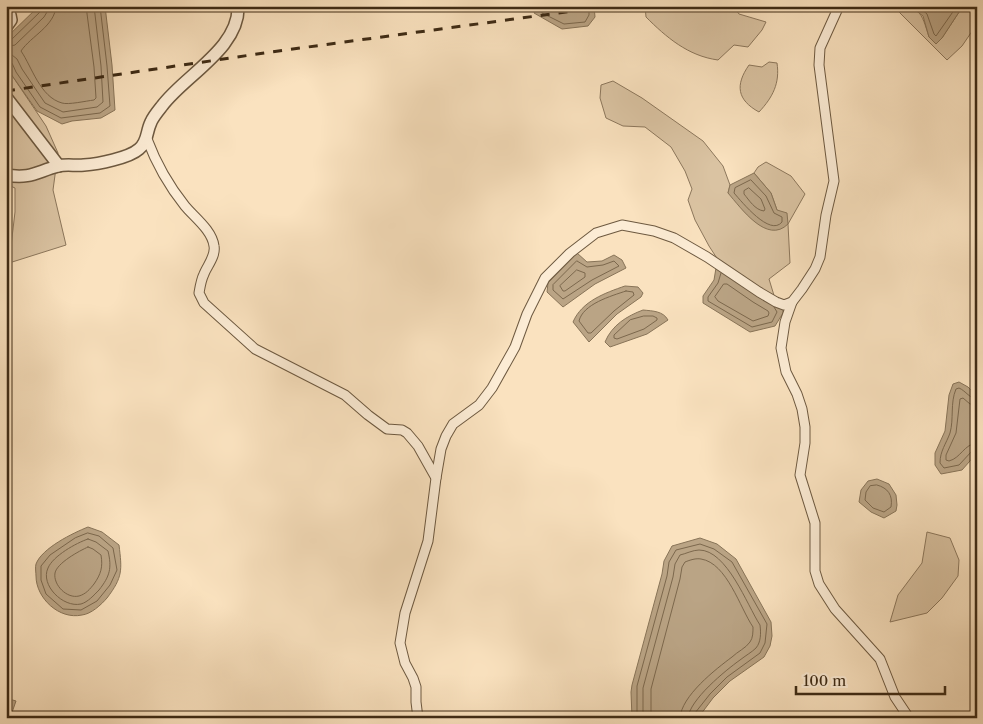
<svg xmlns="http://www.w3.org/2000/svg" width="983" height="724" viewBox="0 0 983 724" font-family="'Libre Caslon Text',serif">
  <rect width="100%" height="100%" fill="#fae2bf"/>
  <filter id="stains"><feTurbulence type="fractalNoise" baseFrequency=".004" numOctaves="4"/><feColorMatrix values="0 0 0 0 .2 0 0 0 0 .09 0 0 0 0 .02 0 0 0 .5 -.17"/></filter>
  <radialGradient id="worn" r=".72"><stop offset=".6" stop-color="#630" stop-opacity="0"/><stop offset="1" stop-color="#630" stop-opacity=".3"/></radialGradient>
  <!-- green -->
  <g fill="#dac3a2" stroke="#8c775c">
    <path d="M645,6h88l6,8 27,8 -4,8 -14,17 -14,-2 -16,15c-30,-4 -52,-23 -72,-43z"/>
    <path d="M892,6c28,0 29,5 37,31l13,1 21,-32h14v18l-15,22 -15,14 -49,-49z"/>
    <path d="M6,59l5,15 35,52 12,27 -5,37 13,55 -57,18 6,-51v-24l-9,-4z"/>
    <path d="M769,62l8,1c3,20 -4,34 -18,49 -22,-12 -24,-27 -10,-47l13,2z"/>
    <path d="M613,81l29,17 61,43 20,25 7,19 -2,8 49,17 -6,-17 -17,-20 4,-6 8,-5 25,14 14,18 -17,30 2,39 -21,16 7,23 -54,-36 -13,-20 -14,-26 -7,-20 4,-11 -7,-18 -14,-24 -26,-20 -22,-1 -17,-8 -6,-20 1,-13z"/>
    <path d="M927,532l23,6 9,22 -1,16 -16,22 -15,15 -37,9 8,-27 24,-32z"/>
  </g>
  <!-- water -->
  <g fill="#baa485" stroke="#887458">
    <path d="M39,6h66l7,59 3,45 -14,8 -29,3 -10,3 -25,-13 -26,-37 -5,-15v-21z"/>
    <path d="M538,6h56l1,11 -7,9 -26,3 -28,-16z"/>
    <path d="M910,6h53l-21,32 -6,6 -7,-7 -6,-21z"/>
    <path d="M754,173l17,20 6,17 10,3 1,11c-21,21 -47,-16 -60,-31l2,-8z"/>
    <path d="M577,253l10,9 15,-1 12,-6 8,5 4,8 -31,16 -32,23 -16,-15 1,-9z"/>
    <path d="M716,268l67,41v4l-8,13 -25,6 -47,-29v-7l11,-16z"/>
    <path d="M625,286l13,1 5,6 -2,4 -24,17 -28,28 -16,-20c9,-21 32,-29 52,-36z"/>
    <path d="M643,310c10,1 20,1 25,10l-21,14 -37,13 -5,-5c7,-17 22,-26 38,-32z"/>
    <path d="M959,382l9,5 9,9v57l-15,17 -21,4 -6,-9v-12l10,-22 4,-36 4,-11z"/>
    <path d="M877,479l12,5 7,11 1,10 -1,6 -12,7 -13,-6 -12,-10 2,-12 7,-9z"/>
    <path d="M88,527l14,5 17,13c3,25 4,32 -12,53 -6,7 -16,16 -25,17 -23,5 -46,-17 -46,-39 0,-3 -1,-9 0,-12 6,-16 37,-31 52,-37z"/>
    <path d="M700,538l17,6 19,15 35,63 1,14 -2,10 -6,11 -34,24 -17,17 -15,20h-66l-1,-26 1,-7 30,-111 2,-13 8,-15z"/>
    <path d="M6,698l10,3 -6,17h-4z"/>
  </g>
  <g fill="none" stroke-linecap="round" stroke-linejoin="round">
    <!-- shore -->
    <g stroke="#7c684d" stroke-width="1">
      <path d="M56,6c-1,20 -25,30 -35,45 11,16 19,46 41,52 6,2 24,-2 32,-3l2,-2 -2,-31 -8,-61"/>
      <path d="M542,6v7l22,11 21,-2 4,-7v-9"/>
      <path d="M918,6l9,8 7,20 2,2 21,-30"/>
      <path d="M6,41l6,-2 28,-27 2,-6"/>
      <path d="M6,47l9,-2 29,-28 3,-5 1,-6"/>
      <path d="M6,54l6,1 5,4 5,10 23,34 18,9 34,-5 6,-5 -2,-36 -7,-60"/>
      <path d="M6,61l6,2 4,9 24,35 21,11 39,-5 10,-7 -3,-40 -7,-60"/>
      <path d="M751,180l15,16 8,17 8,4v5c-12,15 -40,-20 -48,-29l1,-5z"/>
      <path d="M749,188l12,11 4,10 -1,2c-9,-1 -15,-11 -20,-17v-3z"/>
      <path d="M577,261l10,6 16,-2 11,-4 5,5 -27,14 -29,19 -10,-9v-5z"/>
      <path d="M577,270l8,3v4l-20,14h-2l-3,-5z"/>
      <path d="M721,273l-3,10 -10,14v4l44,26 20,-5 5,-10 -3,-5"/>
      <path d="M724,284h3l26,18 15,9 1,2 -1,3 -15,5 -35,-20 -3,-4z"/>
      <path d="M626,291l7,1 1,3 -20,16 -23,22h-3l-9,-12c4,-17 32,-25 47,-30z"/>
      <path d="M644,316h9l4,2v2l-13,9 -27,10 -3,-1v-3l16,-15z"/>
      <path d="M977,399c-7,0 -11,-8 -18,-11l-3,1c-6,14 -2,30 -6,44 -4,11 -10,18 -10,30l4,5 15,-3 13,-14 5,-1"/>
      <path d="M977,405l-7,-1 -7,-6 -3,1 -4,34 -10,22v5l3,1c12,-3 15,-17 28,-18"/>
      <path d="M877,485c11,3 16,10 14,22l-7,5 -11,-4 -8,-8 1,-8 4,-6z"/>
      <path d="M88,533l11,3 14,12 4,22 -7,15 -13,16 -16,9 -18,-1 -17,-15 -5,-14v-14l9,-11 25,-17z"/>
      <path d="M88,539l8,3 12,9c4,17 2,25 -9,39 -5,5 -11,12 -18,14 -18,4 -41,-19 -33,-36 5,-12 28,-25 40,-29z"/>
      <path d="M88,547l5,2 8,6c2,12 0,19 -7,29 -4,5 -8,10 -15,12 -12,3 -26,-11 -24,-23 2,-10 24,-22 33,-26z"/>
      <path d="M637,718v-32l30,-110 2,-14 7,-12 24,-6 14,5 18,13 35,62 -2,19 -5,10 -33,24 -17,17 -15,19 -1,5"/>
      <path d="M643,718v-30l30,-111 2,-13 5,-9c5,-1 13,-5 19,-5 28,0 48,55 61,75 1,8 1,17 -4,23 -4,4 -11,8 -16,12 -14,10 -51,40 -52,58"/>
      <path d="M651,718v-29l29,-110 2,-12 3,-5c5,-2 11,-4 16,-3 26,4 39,49 52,68 0,5 0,11 -3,15 -4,6 -13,10 -18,15 -16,12 -51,39 -52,61"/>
    </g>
    <!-- minor casing -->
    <g stroke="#6d5940" stroke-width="11">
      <g id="minor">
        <path d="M147,139c9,24 22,47 38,67 9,11 27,24 29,40 2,10 -7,20 -10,28 -3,6 -4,13 -5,19l5,10 51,46 90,46 23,20 19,14 15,1 5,3 11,13 18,32 -8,63 -23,72 -5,30 5,20 8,15 3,9v15l2,16"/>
        <path d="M792,302l-7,20 -4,26 5,24 11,22 5,15 3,18v16l-5,32 15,48v48l4,13 16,25 45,50 15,38 14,21"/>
        <path d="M436,478l5,-29 5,-13 7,-12 26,-19 13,-17 23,-41 12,-33 18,-36 25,-25 26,-20 26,-8 32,6 20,7 33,19 52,35 17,10 8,3 8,-3 10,-13 13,-20 5,-12 6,-42 8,-34 -15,-116 1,-17 19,-42"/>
      </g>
    </g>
    <!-- tertiary casing -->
    <g stroke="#6d5940" stroke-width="14">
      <g id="tertiary">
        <path d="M6,10l4,5 1,5 -5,7"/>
        <path d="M6,97l53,69"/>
        <path d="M6,175c25,4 30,-3 52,-9 8,-2 18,0 26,-1 14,-1 45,-7 55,-16 9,-7 7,-17 12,-27 2,-5 7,-11 11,-16 22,-30 78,-58 76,-100"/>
      </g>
    </g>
    <!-- minor -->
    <use href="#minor" stroke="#fcecd5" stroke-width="9"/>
    <!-- tertiary -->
    <use href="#tertiary" stroke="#fcecd5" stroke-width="11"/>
    <!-- rail -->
    <path stroke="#3e2b15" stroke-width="3" stroke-dasharray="9 9" stroke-linecap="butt" d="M6,91l265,-39 339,-46"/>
  </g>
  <!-- margin -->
  <rect width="983" height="724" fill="none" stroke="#fae2bf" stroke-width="25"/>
  <rect x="8" y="8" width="968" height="709" fill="none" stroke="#3e2b15" stroke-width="2.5"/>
  <rect x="12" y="12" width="958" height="699" fill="none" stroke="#3e2b15"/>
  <!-- scale -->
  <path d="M796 686v8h149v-8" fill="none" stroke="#3e2b15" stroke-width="2.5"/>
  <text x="803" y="686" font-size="15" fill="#3e2b15" stroke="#fcecd5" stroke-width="4" paint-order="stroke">100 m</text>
  <rect width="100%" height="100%" filter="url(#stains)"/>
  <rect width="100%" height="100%" fill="url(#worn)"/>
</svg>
